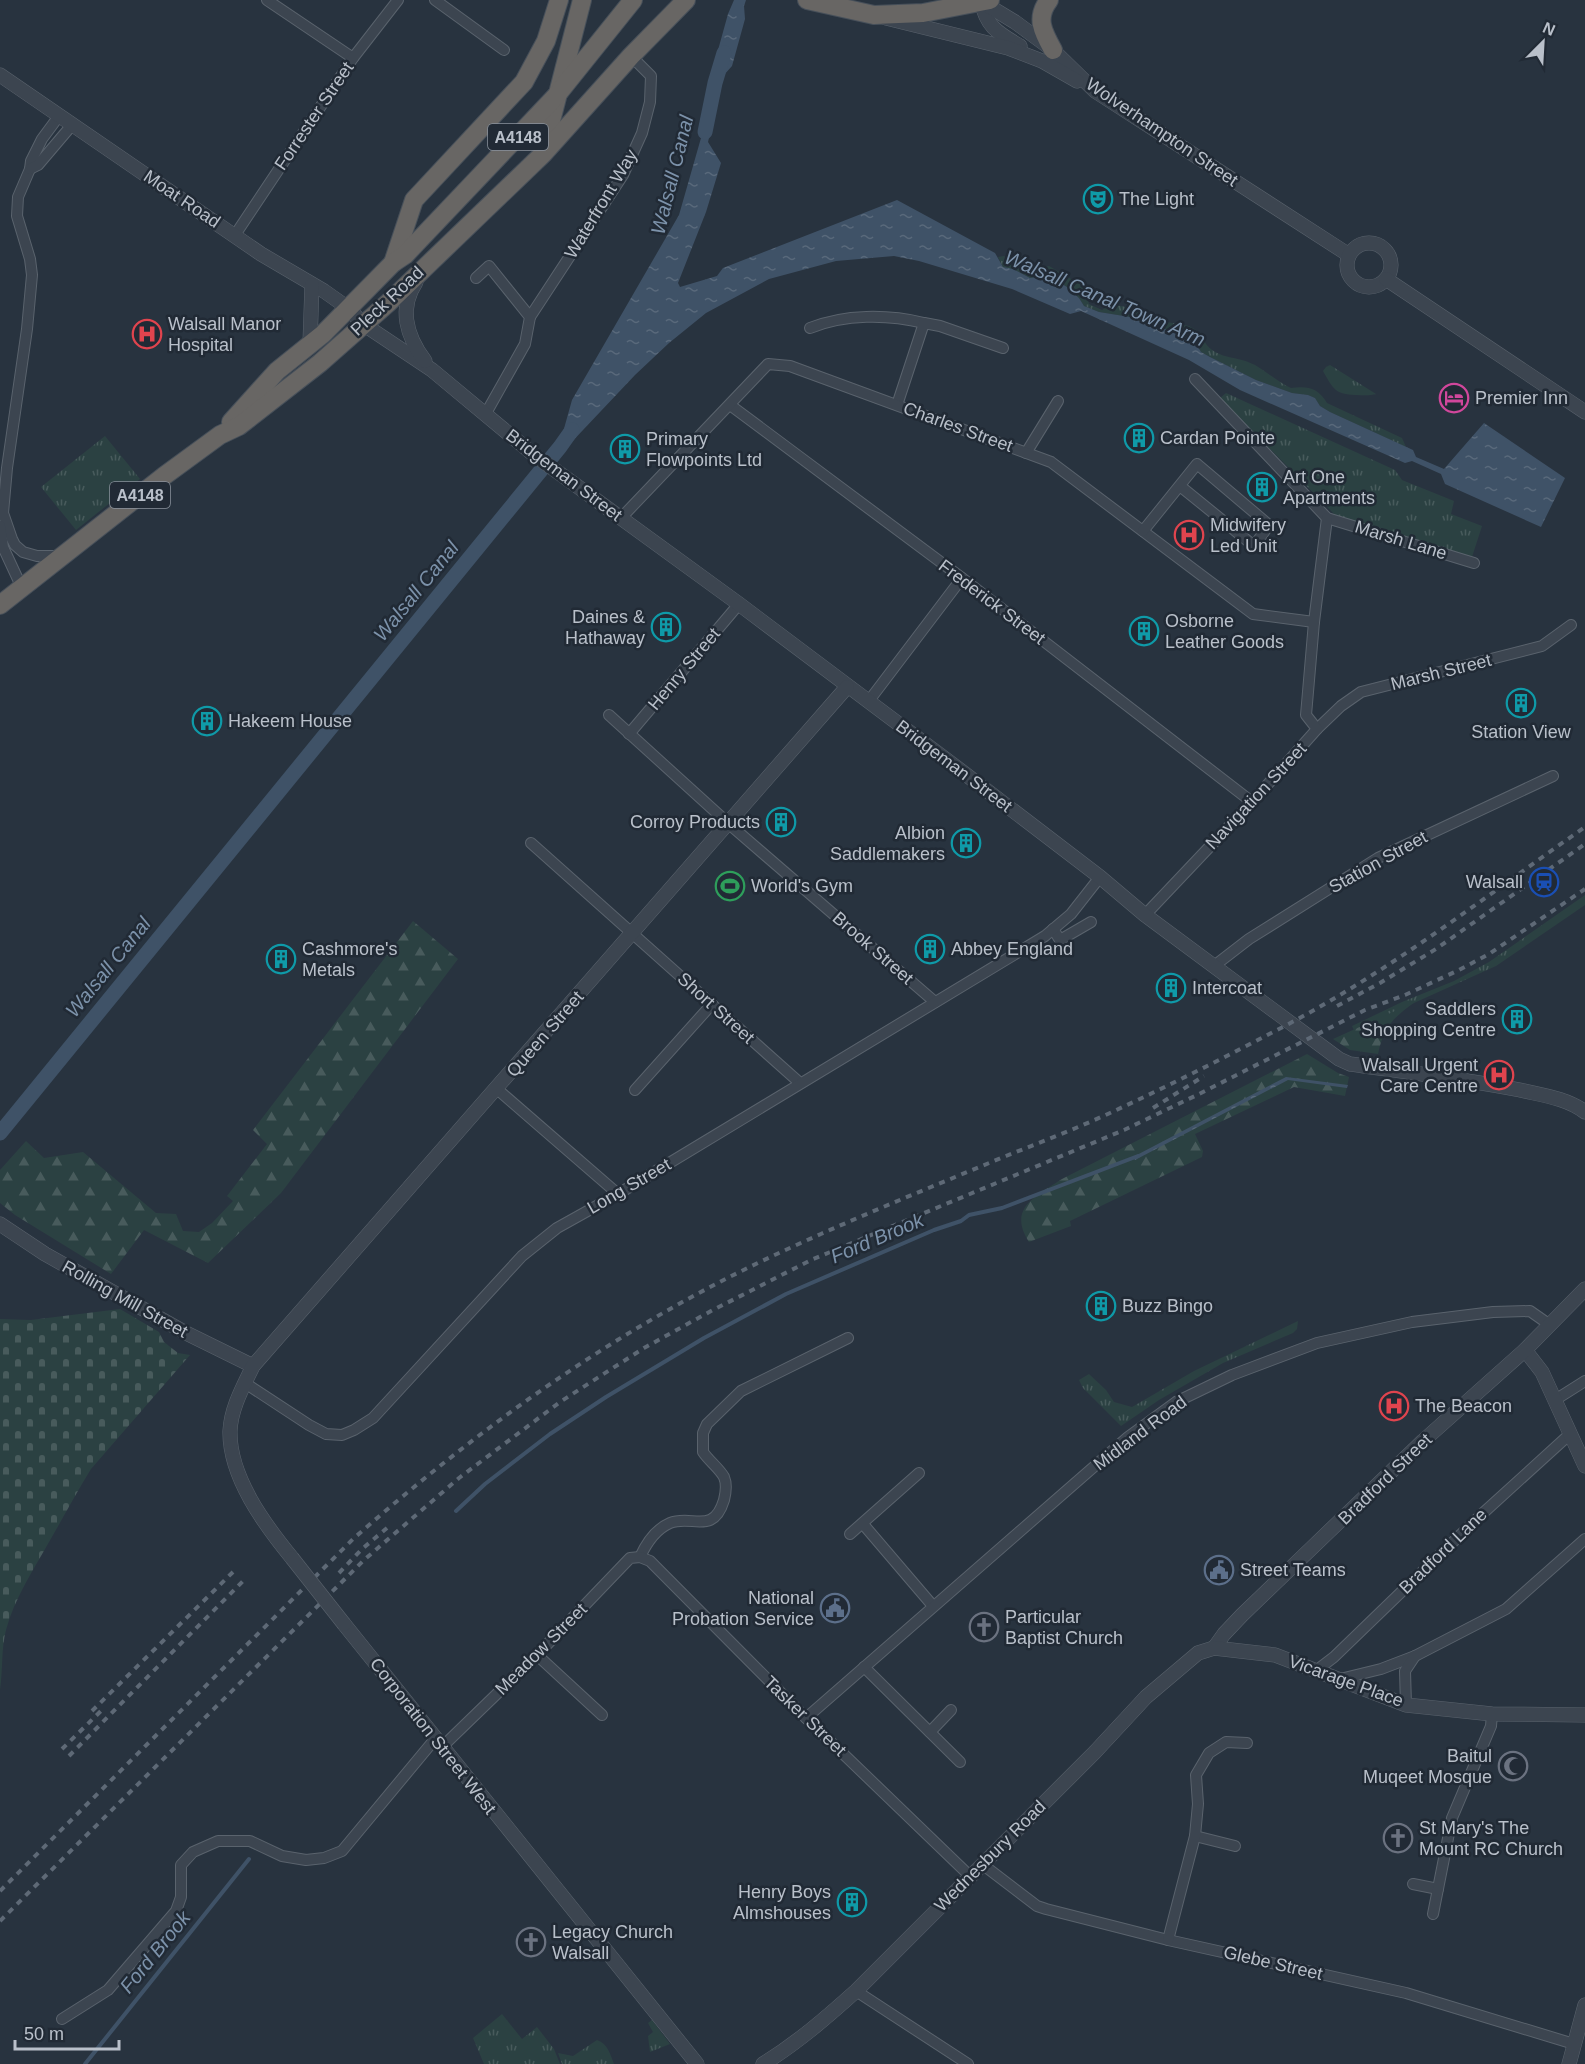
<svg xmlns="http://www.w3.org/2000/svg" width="1585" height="2064" viewBox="0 0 1585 2064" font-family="Arial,sans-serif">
  <defs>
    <pattern id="grass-tufts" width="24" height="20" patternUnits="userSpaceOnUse" patternTransform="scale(1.5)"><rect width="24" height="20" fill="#2b4142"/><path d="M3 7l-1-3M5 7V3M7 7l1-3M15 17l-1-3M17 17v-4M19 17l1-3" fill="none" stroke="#485b5c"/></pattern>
    <pattern id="forest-firs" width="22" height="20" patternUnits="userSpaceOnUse" patternTransform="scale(1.5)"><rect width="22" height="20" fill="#2b4142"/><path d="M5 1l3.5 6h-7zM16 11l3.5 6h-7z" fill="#485b5c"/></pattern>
    <pattern id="cemetery-stones" width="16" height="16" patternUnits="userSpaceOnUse" patternTransform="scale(1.5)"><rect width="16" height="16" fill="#2b4142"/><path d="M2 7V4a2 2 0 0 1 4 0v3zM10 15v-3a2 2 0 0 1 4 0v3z" fill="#485b5c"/></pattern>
    <pattern id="water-ripples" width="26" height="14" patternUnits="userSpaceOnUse" patternTransform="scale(1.5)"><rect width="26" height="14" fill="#3f5267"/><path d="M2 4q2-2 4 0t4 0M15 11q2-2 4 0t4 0" fill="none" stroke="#59697b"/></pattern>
  </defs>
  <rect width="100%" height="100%" fill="#28333f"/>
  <!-- grass -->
  <g fill="url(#grass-tufts)">
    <path d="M1004,256l27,15 18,-5 36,21 4,17 13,6 9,-6 25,5 14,10 39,7 12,7c8,28 33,21 54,32 12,7 23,17 36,23 17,-2 27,0 36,15l75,35 4,9 -76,-35 -10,-6 -5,-8 -7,-3 -16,-2 -36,-13 -46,-23 -9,-5 -10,-17 -39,-9 -22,-9 -31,-5 -15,-6 -5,-8 -12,-11 -21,-11 -16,2 -17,-9 -10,-2 -5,-10z"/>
    <path d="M1330,365l46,29c-7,2 -13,1 -20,1 -21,-1 -22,-5 -33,-24l3,-4z"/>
    <path d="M1226,393l169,77 7,10 52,21 -3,13 31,12 -10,31 -135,-40 -117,-119z"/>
    <path d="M105,436l35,43 -64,51 -35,-43z"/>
    <path d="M1585,895v10l-89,61 -142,64 -2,-4 50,-24 52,-21 35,-19z"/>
    <path d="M1298,1321l-1,8 -4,4 -70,30 -64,37 -38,26 -38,-38 -4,-8 10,-6 17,16 8,12 18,5 62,-36z"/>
    <path d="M502,2014l20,25 15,-12 17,22 6,15h-76l-11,-26z"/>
    <path d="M652,2020l18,24 -20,8 -2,-16 5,-4 -5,-9z"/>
    <path d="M597,2040c11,4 13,14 17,24h-52l-4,-11 15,3z"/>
  </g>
  <!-- forest -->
  <g fill="url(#forest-firs)">
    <path d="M413,921l45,38 -177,234 -73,70 -64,-33 -33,44 -96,-59 -15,-12v-33l26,-29 18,17 39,-6 73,61 20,1 7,17 16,1 13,-9 21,-22 -6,-5 40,-52 -14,-14z"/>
    <path d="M1415,1002c-22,16 -31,24 -37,52l-28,-4 -17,-11z"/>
    <path d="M1307,1054l31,19 11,4 -4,19 -51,-9 -99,47 8,17 -1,6 -132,64 1,5 -42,16c-22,-34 7,-46 33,-63z"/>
  </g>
  <!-- cemetery -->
  <path fill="url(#cemetery-stones)" d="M120,1309l39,23 5,10 14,11 12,2 -99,114c-15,24 -28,49 -42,73 -15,27 -35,57 -43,88 -5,19 -3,40 -6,60v-371l31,1z"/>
  <!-- water -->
  <g fill="url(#water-ripples)">
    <path d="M734,0h12l-2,6 1,13 -13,47 -9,10 -15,66 13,21 -15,49 -28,71 2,4 37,-11 6,-8 174,-68 98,53 8,14 10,2 17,9 16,-2 6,2 15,9 12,11 5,8 15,6 31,5 22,9 39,9 10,17 9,5 46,23 36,13 16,2 7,3 5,8 10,6 83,38 3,7 28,12 40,-46 81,55 -24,49 -96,-43 -4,-10 -29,-13 -7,2 -165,-73 -51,-30 -108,-49 -11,3 -58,-25 -93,-28 -25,-5 -58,5 -67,18 -63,34 -37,30 -34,32 -69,73 -6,-5 12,-43 107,-185 40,-140 -4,-14 13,-47z"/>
    <path d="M1286,1077l62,8 -1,3 -59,-8 -153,80 -2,-3z"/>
  </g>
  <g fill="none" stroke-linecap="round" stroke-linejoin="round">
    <!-- stream -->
    <g stroke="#3f5267" stroke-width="4">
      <path d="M456,1511l29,-27 65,-50 56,-37 98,-59 82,-44 148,-64 27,-9 8,-6 33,-7 136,-52"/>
      <path d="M85,2064l164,-205"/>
    </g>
    <!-- canal -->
    <g stroke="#3f5267" stroke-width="15">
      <path d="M705,132l10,-49 9,-30"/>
      <path d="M0,1133l560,-686 12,-17"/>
    </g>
    <!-- minor casing -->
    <g stroke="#5a636d" stroke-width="12">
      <g id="minor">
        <path d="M267,0l86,58"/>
        <path d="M435,0l69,50"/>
        <path d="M59,116l-17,23 -11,22 -1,8 -12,28 -1,19 13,43 2,16 -5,54 -20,139 -4,45 9,26 3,6 8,7 14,4h23"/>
        <path d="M30,169l8,-4 34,-40"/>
        <path d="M235,235l118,-177 45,-58"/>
        <path d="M476,278l13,-12 41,51 -5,27 -40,71"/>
        <path d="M530,317l93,-142 19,-42 8,-31 1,-26 -20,-20"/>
        <path d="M810,328c35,-14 77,-14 114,-5"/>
        <path d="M1195,379l132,139 147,45"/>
        <path d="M730,405l232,173 290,224"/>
        <path d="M897,405l27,-82 16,3 63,22"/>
        <path d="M1026,453l32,-52"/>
        <path d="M621,518l147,-154 22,2 261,96 202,152 61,8"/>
        <path d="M0,526l3,21 19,41"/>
        <path d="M1143,531l54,-67 72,61 -15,21 -74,-60"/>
        <path d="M868,702l94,-124"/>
        <path d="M609,715l120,109 206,178"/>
        <path d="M1317,729l24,-23 20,-14 181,-46 29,-21"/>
        <path d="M629,734l110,-130"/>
        <path d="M531,843l269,240"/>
        <path d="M1145,915l107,-113 65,-73 -11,-14 8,-93 13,-104"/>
        <path d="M1053,929l7,11 31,-18"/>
        <path d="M1214,966l35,-27 129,-81 175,-82"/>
        <path d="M497,1089l121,105"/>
        <path d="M635,1090l77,-86"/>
        <path d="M245,1383l64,42 17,9 16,1 12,-5 19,-12 149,-162 35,-28 61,-34 427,-258 26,-22 29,-37"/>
        <path d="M1555,1400l30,-19"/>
        <path d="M863,1524l70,82"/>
        <path d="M850,1534l69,-61"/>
        <path d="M640,1557c6,-13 16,-28 30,-34 22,-9 43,13 54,-23 2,-8 3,-16 0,-23 -5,-9 -15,-16 -21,-25v-19l4,-9 34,-33 107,-53"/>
        <path d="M537,1655l65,60"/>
        <path d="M864,1667l96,95"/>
        <path d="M1317,1670l17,-13 148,-143 88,-80"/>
        <path d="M1340,1679l41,-10 34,-13"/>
        <path d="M1406,1705l-1,-34 10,-15 91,-47 79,-70"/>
        <path d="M806,1718l322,-281 48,-35 56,-27 85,-32 95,-21 81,-10 37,-1 20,14"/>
        <path d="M930,1732l21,-22"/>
        <path d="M442,1747l95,-92 93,-97 10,-1 10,4 156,157 164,158"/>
        <path d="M1195,1836l40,10"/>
        <path d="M982,1864l55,42 9,3 122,31 238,53 168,51"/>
        <path d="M1413,1884l25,5"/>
        <path d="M1433,1914l19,-96 39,-92 1,-12"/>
        <path d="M1168,1940l27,-104 3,-32 -2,-29 13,-22 17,-11 21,1"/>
        <path d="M856,1991l112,73"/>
        <path d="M62,2019l46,-29 68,-79 5,-14v-32l12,-13 25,-11h32l32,15 24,4 18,-2 18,-7 93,-112"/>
      </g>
    </g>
    <!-- tertiary casing -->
    <g stroke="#5a636d" stroke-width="15">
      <g id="tertiary">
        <path d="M981,0c5,27 17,33 39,46"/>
        <path d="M982,2l33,20 38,28 42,41 254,164"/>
        <path d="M886,18l122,30 34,13 35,20"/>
        <path d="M0,75l261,179 63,37 24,17 15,16 69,46 101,84 206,150 221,166 140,107 45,38 194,144 11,5c57,8 114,15 170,26 21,5 47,8 65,22"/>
        <circle cx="1369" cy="265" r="22"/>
        <path d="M1386,279l199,133"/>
        <path d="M416,282c-18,27 -9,55 9,79"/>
        <path d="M310,343l2,-58"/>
        <path d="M0,1224l45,30 141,79 67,33"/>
        <path d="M1525,1350l17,22 43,94"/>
        <path d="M292,1558c-27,-33 -63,-81 -62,-127 1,-23 13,-44 23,-65l594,-679"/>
        <path d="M344,1624l353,440"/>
        <path d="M1214,1648l10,-14 18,-19 181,-174 102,-91 60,-61"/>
        <path d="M763,2064c34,-21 63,-46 93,-73l239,-239 51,-55 52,-44 16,-5 61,7 131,50 86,9 93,1"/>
        <path d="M1569,2064l16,-59"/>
      </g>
    </g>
    <!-- trunk casing -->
    <g stroke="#47505a" stroke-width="20">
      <g id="trunk">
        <path d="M807,0l67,15 49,-2 67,-13"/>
        <path d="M1049,0c-14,18 -6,32 4,50"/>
        <path d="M543,152l39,-152"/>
        <path d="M393,263l21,-63 110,-118 22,-41 13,-41"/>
        <path d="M231,422l46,-51 46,-37 70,-71 12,-8 151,-159 77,-96"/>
        <path d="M0,605l164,-129 56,-41 19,-9 81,-63 68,-60 155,-149 88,-98 55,-56"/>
      </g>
    </g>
    <!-- minor -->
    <use href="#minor" stroke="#3c4550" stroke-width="10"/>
    <!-- tertiary -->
    <use href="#tertiary" stroke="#3c4550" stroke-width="14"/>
    <!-- trunk -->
    <use href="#trunk" stroke="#686664" stroke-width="18"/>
    <!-- rail -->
    <g stroke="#5e6976" stroke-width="4" stroke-dasharray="6 6" stroke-linecap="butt">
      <path d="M1337,1006l43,-23 56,-34 149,-105"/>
      <path d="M1153,1108l51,-32"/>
      <path d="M339,1573l23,-24 25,-21"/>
      <path d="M92,1711l144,-142"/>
      <path d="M62,1749l42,-41"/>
      <path d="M69,1756l177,-178"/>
      <path d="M0,1891l353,-352c125,-110 258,-206 409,-278 80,-38 162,-71 244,-105 35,-14 72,-28 106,-44 54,-25 108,-52 161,-80 111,-56 210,-134 312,-205"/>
      <path d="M0,1921l364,-361 95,-82 101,-76 84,-54 67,-37 100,-51 313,-130 73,-35 168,-85 40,-15 54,-25 30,-16 96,-65"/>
    </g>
    <!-- tertiary-bridge casing -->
    <g stroke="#5a636d" stroke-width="15" stroke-linecap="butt">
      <path id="tertiary-bridge" d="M292,1558l52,66"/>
    </g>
    <!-- tertiary-bridge -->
    <use href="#tertiary-bridge" stroke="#3c4550" stroke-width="14"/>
  </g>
  <!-- icons -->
  <defs>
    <g id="theatre-ring" transform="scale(1.5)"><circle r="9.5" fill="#212a35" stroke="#0f9aa8" stroke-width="1.5"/><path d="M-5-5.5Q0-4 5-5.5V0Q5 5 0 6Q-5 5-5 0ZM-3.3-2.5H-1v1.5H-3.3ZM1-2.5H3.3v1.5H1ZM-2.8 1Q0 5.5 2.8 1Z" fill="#0f9aa8"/></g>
    <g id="hospital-ring" transform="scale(1.5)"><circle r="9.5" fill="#212a35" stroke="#e0444e" stroke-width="1.5"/><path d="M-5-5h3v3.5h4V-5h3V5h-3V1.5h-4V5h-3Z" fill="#e0444e"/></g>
    <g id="hotel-ring" transform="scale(1.5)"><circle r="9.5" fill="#212a35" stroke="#d1479c" stroke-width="1.5"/><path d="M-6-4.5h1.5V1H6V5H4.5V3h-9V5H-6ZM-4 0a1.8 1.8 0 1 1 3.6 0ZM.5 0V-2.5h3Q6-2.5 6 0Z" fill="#d1479c"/></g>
    <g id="building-ring" transform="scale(1.5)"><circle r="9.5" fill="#212a35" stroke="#0f9aa8" stroke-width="1.5"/><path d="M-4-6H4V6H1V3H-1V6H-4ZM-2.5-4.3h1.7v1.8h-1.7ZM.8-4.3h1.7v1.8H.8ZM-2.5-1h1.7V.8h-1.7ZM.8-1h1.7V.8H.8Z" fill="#0f9aa8"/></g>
    <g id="station-ring" transform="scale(1.5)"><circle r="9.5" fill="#212a35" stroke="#1a4fb4" stroke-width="1.5"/><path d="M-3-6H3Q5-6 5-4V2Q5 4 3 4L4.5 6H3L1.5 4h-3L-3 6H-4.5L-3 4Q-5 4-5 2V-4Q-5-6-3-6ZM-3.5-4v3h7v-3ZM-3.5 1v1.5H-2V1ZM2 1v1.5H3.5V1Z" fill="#1a4fb4"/></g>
    <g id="stadium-ring" transform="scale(1.5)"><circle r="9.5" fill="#212a35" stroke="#2e9e5b" stroke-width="1.5"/><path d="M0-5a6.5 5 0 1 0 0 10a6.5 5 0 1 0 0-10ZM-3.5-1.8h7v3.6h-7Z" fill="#2e9e5b"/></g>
    <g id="civic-ring" transform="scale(1.5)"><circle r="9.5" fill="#212a35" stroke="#5c6f8a" stroke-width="1.5"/><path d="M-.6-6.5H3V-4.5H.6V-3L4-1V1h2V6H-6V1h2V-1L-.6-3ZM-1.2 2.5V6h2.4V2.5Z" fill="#5c6f8a"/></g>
    <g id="church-ring" transform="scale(1.5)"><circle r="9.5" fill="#212a35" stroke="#6b7280" stroke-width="1.5"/><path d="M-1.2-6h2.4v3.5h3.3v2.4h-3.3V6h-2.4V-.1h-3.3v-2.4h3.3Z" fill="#6b7280"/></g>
    <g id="mosque-ring" transform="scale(1.5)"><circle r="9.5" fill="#212a35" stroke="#6b7280" stroke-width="1.5"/><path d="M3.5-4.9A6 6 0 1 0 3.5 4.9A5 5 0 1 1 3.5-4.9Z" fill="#6b7280"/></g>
  </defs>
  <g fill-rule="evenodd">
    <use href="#theatre-ring" x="1098" y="199"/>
    <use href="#hospital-ring" x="147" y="334"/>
    <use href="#hotel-ring" x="1454" y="398"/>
    <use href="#building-ring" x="1139" y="438"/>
    <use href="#building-ring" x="625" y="449"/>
    <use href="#building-ring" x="1262" y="487"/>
    <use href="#hospital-ring" x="1189" y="535"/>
    <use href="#building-ring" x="666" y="627"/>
    <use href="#building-ring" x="1144" y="631"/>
    <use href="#building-ring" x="1521" y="703"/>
    <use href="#building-ring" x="207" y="721"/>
    <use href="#building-ring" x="781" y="822"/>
    <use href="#building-ring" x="966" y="843"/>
    <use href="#station-ring" x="1544" y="882"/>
    <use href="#stadium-ring" x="730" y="886"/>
    <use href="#building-ring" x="930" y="949"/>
    <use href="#building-ring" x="281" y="959"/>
    <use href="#building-ring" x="1171" y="988"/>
    <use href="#building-ring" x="1517" y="1019"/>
    <use href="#hospital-ring" x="1499" y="1075"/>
    <use href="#building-ring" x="1101" y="1306"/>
    <use href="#hospital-ring" x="1394" y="1406"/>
    <use href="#civic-ring" x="1219" y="1570"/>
    <use href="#civic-ring" x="835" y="1608"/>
    <use href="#church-ring" x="984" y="1627"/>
    <use href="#mosque-ring" x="1513" y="1766"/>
    <use href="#church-ring" x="1398" y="1838"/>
    <use href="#building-ring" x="852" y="1902"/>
    <use href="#church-ring" x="531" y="1942"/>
  </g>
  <g text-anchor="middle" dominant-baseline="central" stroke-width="5" stroke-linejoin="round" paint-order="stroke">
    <!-- shield labels -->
    <g fill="#212a35" stroke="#8b939d" stroke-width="1.5">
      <rect x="488" y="124" width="60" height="26" rx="4.5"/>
      <rect x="110" y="482" width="60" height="26" rx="4.5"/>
    </g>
    <g font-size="16" font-weight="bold" fill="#b9c0ca">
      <text x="518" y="137">A4148</text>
      <text x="140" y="495">A4148</text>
    </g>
    <!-- street labels -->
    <g font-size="18" fill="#b9c0ca" stroke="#212a35">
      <text transform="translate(314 116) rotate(-56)">Forrester Street</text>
      <text transform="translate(1162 132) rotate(34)">Wolverhampton Street</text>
      <text transform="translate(182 199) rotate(34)">Moat Road</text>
      <text transform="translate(601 204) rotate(-59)">Waterfront Way</text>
      <text transform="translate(387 301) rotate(-43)">Pleck Road</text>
      <text transform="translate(958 427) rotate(20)">Charles Street</text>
      <text transform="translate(564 475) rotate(37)">Bridgeman Street</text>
      <text transform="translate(1401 540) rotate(17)">Marsh Lane</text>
      <text transform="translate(992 602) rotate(37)">Frederick Street</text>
      <text transform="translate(684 669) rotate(-50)">Henry Street</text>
      <text transform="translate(1441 672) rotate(-14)">Marsh Street</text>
      <text transform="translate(954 766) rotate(37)">Bridgeman Street</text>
      <text transform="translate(1256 796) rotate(-47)">Navigation Street</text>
      <text transform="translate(1378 862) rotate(-29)">Station Street</text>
      <text transform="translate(873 948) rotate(41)">Brook Street</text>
      <text transform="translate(716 1008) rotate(42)">Short Street</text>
      <text transform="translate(545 1034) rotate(-49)">Queen Street</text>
      <text transform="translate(629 1186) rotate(-30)">Long Street</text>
      <text transform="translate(125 1299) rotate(29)">Rolling Mill Street</text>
      <text transform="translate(1140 1433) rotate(-37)">Midland Road</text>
      <text transform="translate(1385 1479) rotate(-44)">Bradford Street</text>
      <text transform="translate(1443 1551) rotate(-44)">Bradford Lane</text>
      <text transform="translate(541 1649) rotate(-45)">Meadow Street</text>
      <text transform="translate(1346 1681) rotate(20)">Vicarage Place</text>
      <text transform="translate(805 1716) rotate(44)">Tasker Street</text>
      <text transform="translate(433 1736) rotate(52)">Corporation Street West</text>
      <text transform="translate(990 1856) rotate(-45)">Wednesbury Road</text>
      <text transform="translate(1273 1963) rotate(13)">Glebe Street</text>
    </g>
    <!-- poi labels -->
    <g font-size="18" fill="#b9c0ca" stroke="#212a35" text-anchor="start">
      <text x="1119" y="199">The Light</text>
      <text x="168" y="324">Walsall Manor<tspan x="168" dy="21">Hospital</tspan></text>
      <text x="1475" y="398">Premier Inn</text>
      <text x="1160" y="438">Cardan Pointe</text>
      <text x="646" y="439">Primary<tspan x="646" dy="21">Flowpoints Ltd</tspan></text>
      <text x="1283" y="477">Art One<tspan x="1283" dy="21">Apartments</tspan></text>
      <text x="1210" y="525">Midwifery<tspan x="1210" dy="21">Led Unit</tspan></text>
      <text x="645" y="617" text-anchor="end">Daines &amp;<tspan x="645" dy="21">Hathaway</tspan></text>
      <text x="1165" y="621">Osborne<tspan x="1165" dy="21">Leather Goods</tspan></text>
      <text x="228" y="721">Hakeem House</text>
      <text x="1521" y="732" text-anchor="middle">Station View</text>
      <text x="760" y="822" text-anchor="end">Corroy Products</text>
      <text x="945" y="833" text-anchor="end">Albion<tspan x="945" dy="21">Saddlemakers</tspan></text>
      <text x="1523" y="882" text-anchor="end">Walsall</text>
      <text x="751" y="886">World's Gym</text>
      <text x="302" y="949">Cashmore's<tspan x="302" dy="21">Metals</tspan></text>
      <text x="951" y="949">Abbey England</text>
      <text x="1192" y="988">Intercoat</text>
      <text x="1496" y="1009" text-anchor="end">Saddlers<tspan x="1496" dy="21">Shopping Centre</tspan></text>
      <text x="1478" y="1065" text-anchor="end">Walsall Urgent<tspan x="1478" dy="21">Care Centre</tspan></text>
      <text x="1122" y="1306">Buzz Bingo</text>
      <text x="1415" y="1406">The Beacon</text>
      <text x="1240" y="1570">Street Teams</text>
      <text x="814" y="1598" text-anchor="end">National<tspan x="814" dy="21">Probation Service</tspan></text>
      <text x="1005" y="1617">Particular<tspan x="1005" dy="21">Baptist Church</tspan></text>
      <text x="1492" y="1756" text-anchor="end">Baitul<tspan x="1492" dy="21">Muqeet Mosque</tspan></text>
      <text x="1419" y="1828">St Mary's The<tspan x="1419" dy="21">Mount RC Church</tspan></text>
      <text x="831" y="1892" text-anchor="end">Henry Boys<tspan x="831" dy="21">Almshouses</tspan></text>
      <text x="552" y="1932">Legacy Church<tspan x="552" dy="21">Walsall</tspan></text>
    </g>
    <!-- water labels -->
    <g font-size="20" font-style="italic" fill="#7c92aa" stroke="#212a35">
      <text transform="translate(672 175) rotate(-76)">Walsall Canal</text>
      <text transform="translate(1105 298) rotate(23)">Walsall Canal Town Arm</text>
      <text transform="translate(416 591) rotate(-51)">Walsall Canal</text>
      <text transform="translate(108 967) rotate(-51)">Walsall Canal</text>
      <text transform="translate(877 1238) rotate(-23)">Ford Brook</text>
      <text transform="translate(155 1952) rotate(-51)">Ford Brook</text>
    </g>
  </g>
  <!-- north arrow -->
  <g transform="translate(1543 42) rotate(24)" stroke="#212a35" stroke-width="4.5" paint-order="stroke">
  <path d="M0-4.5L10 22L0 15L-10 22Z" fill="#b9c0ca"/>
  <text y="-9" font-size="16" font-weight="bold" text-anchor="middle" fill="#b9c0ca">N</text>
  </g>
  <!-- scale -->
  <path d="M15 2040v9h104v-9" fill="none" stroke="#b9c0ca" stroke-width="3"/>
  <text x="24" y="2040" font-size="18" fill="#b9c0ca" stroke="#212a35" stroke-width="4.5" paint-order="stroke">50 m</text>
</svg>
